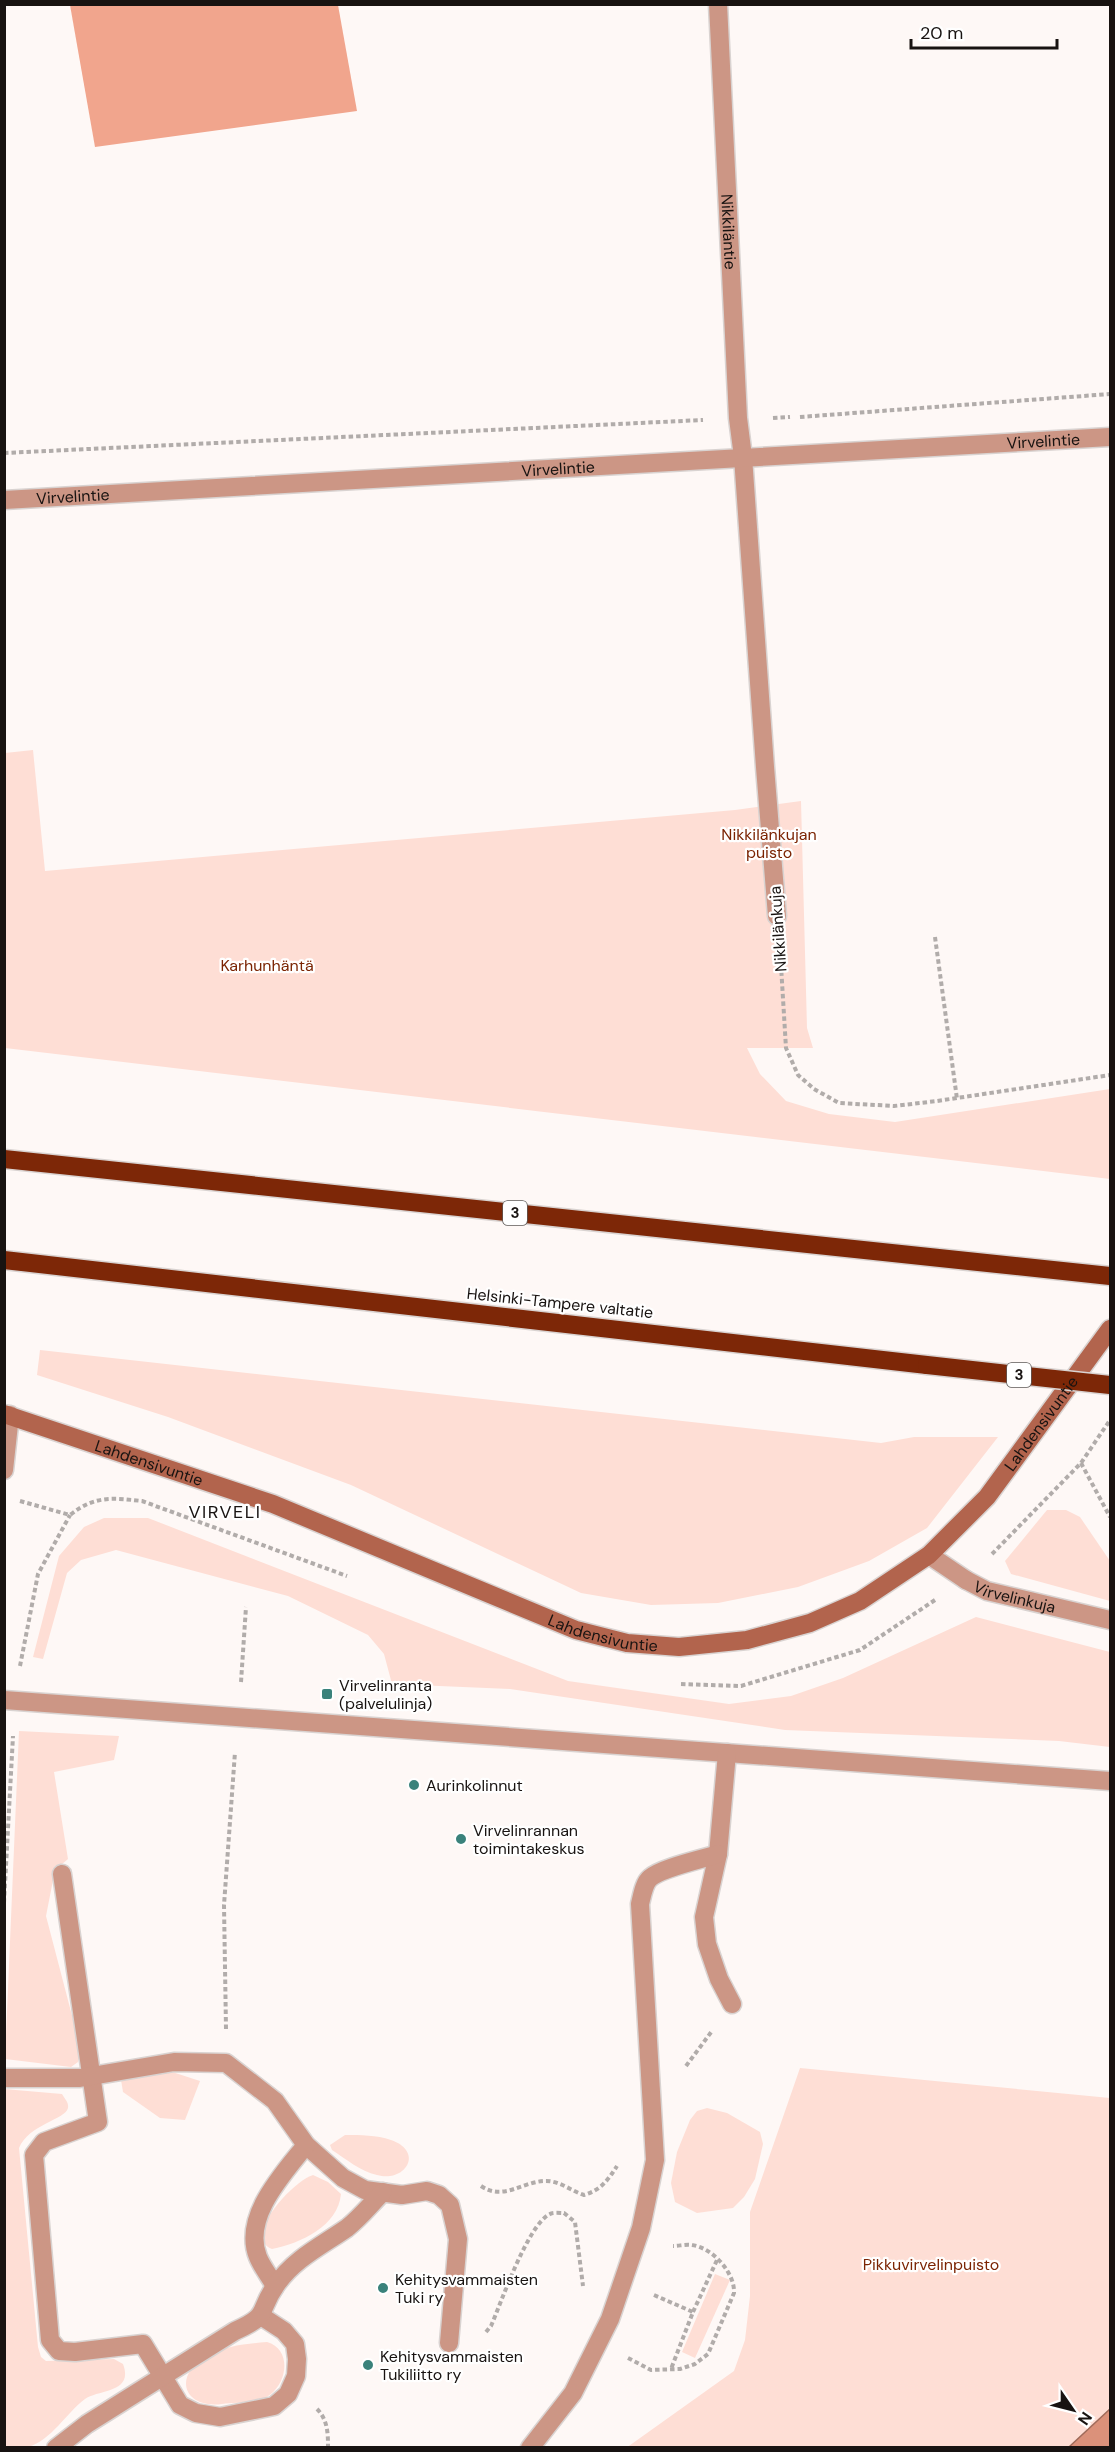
<svg xmlns="http://www.w3.org/2000/svg" width="1115" height="2452" viewBox="0 0 1115 2452" font-family="'DM Sans',sans-serif">
  <rect width="100%" height="100%" fill="#fef8f6"/>
  <!-- green -->
  <g fill="#feded5">
    <path d="M33,750l12,121 690,-61 66,-9 6,227 6,20h-66l13,26 26,27 43,13 66,8 215,-33v90l-1105,-131v-295z"/>
    <path d="M40,1350l841,93 33,-6h84l-71,91 -58,33 -71,26 -80,16 -67,2 -70,-12 -230,-108 -183,-68 -131,-42z"/>
    <path d="M1047,1510h19l14,7 30,44v40l-99,-27 -6,-13z"/>
    <path d="M104,1518h44l420,163 161,23 62,-8 52,-18 133,-61 134,35v95l-51,-6 -274,-11 -275,-41 -118,-5 -8,-30 -16,-19 -80,-39 -172,-46 -35,10 -14,13 -24,86 -10,-2 26,-101 25,-29z"/>
    <path d="M19,1731l100,5 -5,24 -60,12 14,87 -13,11 -9,46 35,134 -3,12 -7,5 -66,-8z"/>
    <path d="M800,2068l310,30v311l-41,38 -443,1 108,-77 11,-31 5,-44v-84z"/>
    <path d="M163,2069l37,12 -15,39 -25,-2 -37,-26 -2,-12 5,-5z"/>
    <path d="M4,2089l58,5c2,4 7,8 6,14 -3,12 -39,16 -49,40l19,199 3,10 5,4 68,-2 9,5c11,29 -24,25 -38,35 -19,14 -33,41 -57,48 -7,2 -16,0 -23,0z"/>
    <path d="M707,2108l20,5 33,19 3,12 -8,35 -11,18 -11,11 -36,5 -22,-11 -4,-19 6,-31 13,-32 7,-9z"/>
    <path d="M345,2135c16,0 31,0 46,5 34,12 14,43 -14,35 -17,-4 -31,-16 -45,-25l-2,-5z"/>
    <path d="M313,2175l15,7 13,12c-3,32 -40,49 -69,55 -31,-12 21,-68 41,-74z"/>
    <path d="M715,2274l15,6 -35,78 -13,-6z"/>
    <path d="M267,2342c24,7 21,38 4,52 -12,10 -35,8 -49,10 -38,5 -50,-28 -16,-47 20,-12 39,-13 61,-15z"/>
  </g>
  <!-- forest -->
  <path fill="#f1a58d" d="M70,5h268l19,106 -262,36z"/>
  <!-- water -->
  <path fill="#db917a" stroke="#a06b5a" stroke-width="1.5" d="M1110,2409v38h-41z"/>
  <g fill="none" stroke-linecap="round" stroke-linejoin="round">
    <!-- lane casing -->
    <g stroke="#d9d3d1" stroke-width="21">
      <g id="lane">
        <path d="M743,457l22,310 12,149"/>
        <path id="s1" d="M966,1580l21,11 123,29"/>
        <path d="M4,1700l1106,81"/>
        <path d="M727,1753l-9,101 -14,63 3,27 12,35 13,25"/>
        <path d="M62,1874l36,248 -54,20 -10,13 16,185 9,11 16,1 68,-8 37,61 16,8 24,4 54,-11 14,-12 8,-18 1,-17 -2,-15 -11,-13 -23,-15"/>
        <path d="M4,2078h76l94,-16 52,1 49,38 31,44 37,33 22,12 37,5 25,-4 12,4 11,10 8,34 -9,104"/>
        <path d="M275,2286c-5,-9 -13,-19 -17,-29 -16,-40 25,-83 48,-112"/>
        <path d="M56,2448l31,-24 148,-93c36,-16 22,-19 41,-46 18,-26 45,-39 71,-57 13,-10 24,-24 36,-36"/>
        <path d="M530,2448l43,-55 37,-74 31,-91 14,-68 -15,-256c2,-8 4,-21 10,-26 11,-10 53,-19 68,-24"/>
      </g>
    </g>
    <!-- street casing -->
    <g stroke="#d9d3d1" stroke-width="21">
      <g id="street">
        <path id="s2" d="M718,4l20,414 5,39"/>
        <path id="s3" d="M4,500l1106,-63"/>
        <path d="M4,1470l6,-55"/>
        <path d="M929,1555l37,25"/>
      </g>
    </g>
    <!-- secondary casing -->
    <g stroke="#d9d3d1" stroke-width="21">
      <g id="secondary">
        <path id="s4" d="M4,1414l269,90 303,126 51,13 52,4 68,-7 63,-17 50,-22 69,-46 58,-58 123,-168"/>
      </g>
    </g>
    <!-- highway casing -->
    <g stroke="#d9d3d1" stroke-width="21">
      <g id="highway">
        <path d="M4,1159l1106,117"/>
        <path d="M4,1260l923,105"/>
      </g>
    </g>
    <!-- path -->
    <g stroke="#b1acaa" stroke-width="4" stroke-dasharray="4.5 3" stroke-linecap="butt">
      <path d="M800,417l310,-23"/>
      <path d="M773,418l17,-1"/>
      <path d="M4,453l699,-33"/>
      <path d="M935,937l22,162"/>
      <path d="M780,949l6,99 12,27 16,14 25,14 55,3 43,-5 173,-26"/>
      <path d="M1081,1463l29,54"/>
      <path d="M20,1501l50,14c25,-20 43,-17 72,-14l205,75"/>
      <path d="M992,1554l89,-91 29,-43"/>
      <path d="M20,1666l18,-92 32,-59"/>
      <path d="M241,1682l5,-75"/>
      <path d="M681,1684l60,2 119,-36 75,-50"/>
      <path d="M4,1903l9,-167"/>
      <path d="M226,2029l-2,-124 11,-153"/>
      <path d="M686,2066l26,-35"/>
      <path d="M481,2186c22,15 41,-4 63,-5 15,-1 27,10 40,14 17,-5 24,-15 33,-29"/>
      <path d="M654,2295l39,17 -22,57"/>
      <path d="M693,2312l24,-52"/>
      <path d="M486,2332l5,-6c10,-23 37,-102 59,-112 3,-2 10,-1 14,-1l11,9 8,64"/>
      <path d="M628,2358l23,12 29,-1 15,-5 13,-10 26,-61c1,-20 -21,-45 -42,-48 -6,-1 -13,1 -19,1"/>
      <path d="M317,2409c11,11 11,25 11,39"/>
    </g>
    <!-- lane -->
    <use href="#lane" stroke="#cc9685" stroke-width="18"/>
    <!-- street -->
    <use href="#street" stroke="#cc9685" stroke-width="18"/>
    <!-- secondary -->
    <use href="#secondary" stroke="#b2644d" stroke-width="18"/>
    <!-- highway -->
    <use href="#highway" stroke="#7d2707" stroke-width="18"/>
    <!-- highway-bridge casing -->
    <g stroke="#d9d3d1" stroke-width="21" stroke-linecap="butt">
      <path id="highway-bridge" d="M927,1365l183,20"/>
    </g>
    <!-- highway-bridge -->
    <use href="#highway-bridge" stroke="#7d2707" stroke-width="18"/>
  </g>
  <!-- markers -->
  <g fill="#3a827b" stroke="#fff" stroke-width="2">
    <rect x="321" y="1688" width="12" height="12" rx="3"/>
    <circle cx="414" cy="1785" r="6"/>
    <circle cx="461" cy="1839" r="6"/>
    <circle cx="383" cy="2288" r="6"/>
    <circle cx="368" cy="2365" r="6"/>
  </g>
  <g text-anchor="middle" dominant-baseline="central" stroke-width="4.5" stroke-linejoin="round" paint-order="stroke">
    <!-- shield labels -->
    <g fill="#fff" stroke="#5d5a58" stroke-width="1.5">
      <rect x="503" y="1201" width="24" height="24" rx="4.5"/>
      <rect x="1007" y="1363" width="24" height="24" rx="4.5"/>
    </g>
    <g font-size="15" font-weight="bold" fill="#181311">
      <text x="515" y="1213">3</text>
      <text x="1019" y="1375">3</text>
    </g>
    <!-- street labels -->
    <g font-size="16" fill="#181311" stroke="#fff">
      <text stroke="none"><textPath href="#s2" startOffset="228">Nikkiläntie</textPath></text>
      <text stroke="none"><textPath href="#s3" startOffset="1041">Virvelintie</textPath></text>
      <text stroke="none"><textPath href="#s3" startOffset="555">Virvelintie</textPath></text>
      <text stroke="none"><textPath href="#s3" startOffset="69">Virvelintie</textPath></text>
      <text transform="translate(778 929) rotate(-94)">Nikkilänkuja</text>
      <text transform="translate(560 1303) rotate(6)">Helsinki-Tampere valtatie</text>
      <text stroke="none"><textPath href="#s4" startOffset="1161">Lahdensivuntie</textPath></text>
      <text stroke="none"><textPath href="#s4" startOffset="153">Lahdensivuntie</textPath></text>
      <text stroke="none"><textPath href="#s1" startOffset="52">Virvelinkuja</textPath></text>
      <text stroke="none"><textPath href="#s4" startOffset="639">Lahdensivuntie</textPath></text>
    </g>
    <!-- park labels -->
    <g font-size="16" fill="#7b2403" stroke="#fff">
      <text x="769" y="834">Nikkilänkujan<tspan x="769" dy="18">puisto</tspan></text>
      <text x="267" y="965">Karhunhäntä</text>
      <text x="931" y="2264">Pikkuvirvelinpuisto</text>
    </g>
    <!-- poi labels -->
    <g font-size="16" fill="#181311" stroke="#fff" text-anchor="start">
      <text x="339" y="1685">Virvelinranta<tspan x="339" dy="18">(palvelulinja)</tspan></text>
      <text x="426" y="1785">Aurinkolinnut</text>
      <text x="473" y="1830">Virvelinrannan<tspan x="473" dy="18">toimintakeskus</tspan></text>
      <text x="395" y="2279">Kehitysvammaisten<tspan x="395" dy="18">Tuki ry</tspan></text>
      <text x="380" y="2356">Kehitysvammaisten<tspan x="380" dy="18">Tukiliitto ry</tspan></text>
    </g>
    <!-- neighbourhood labels -->
    <g font-size="18" letter-spacing="1.5" fill="#181311" stroke="#fff">
      <text x="225" y="1512">VIRVELI</text>
    </g>
  </g>
  <!-- border -->
  <rect width="1115" height="2452" fill="none" stroke="#181311" stroke-width="12"/>
  <!-- north arrow -->
  <g transform="translate(1073 2410) rotate(125)" stroke="#ffffff" stroke-width="4.5" paint-order="stroke">
  <path d="M0-4.5L10 22L0 15L-10 22Z" fill="#181311"/>
  <text y="-9" font-size="16" font-weight="bold" text-anchor="middle" fill="#181311">N</text>
  </g>
  <!-- scale -->
  <path d="M911 39v9h146v-9" fill="none" stroke="#181311" stroke-width="3"/>
  <text x="920" y="39" font-size="18" fill="#181311" stroke="#ffffff" stroke-width="4.5" paint-order="stroke">20 m</text>
</svg>
